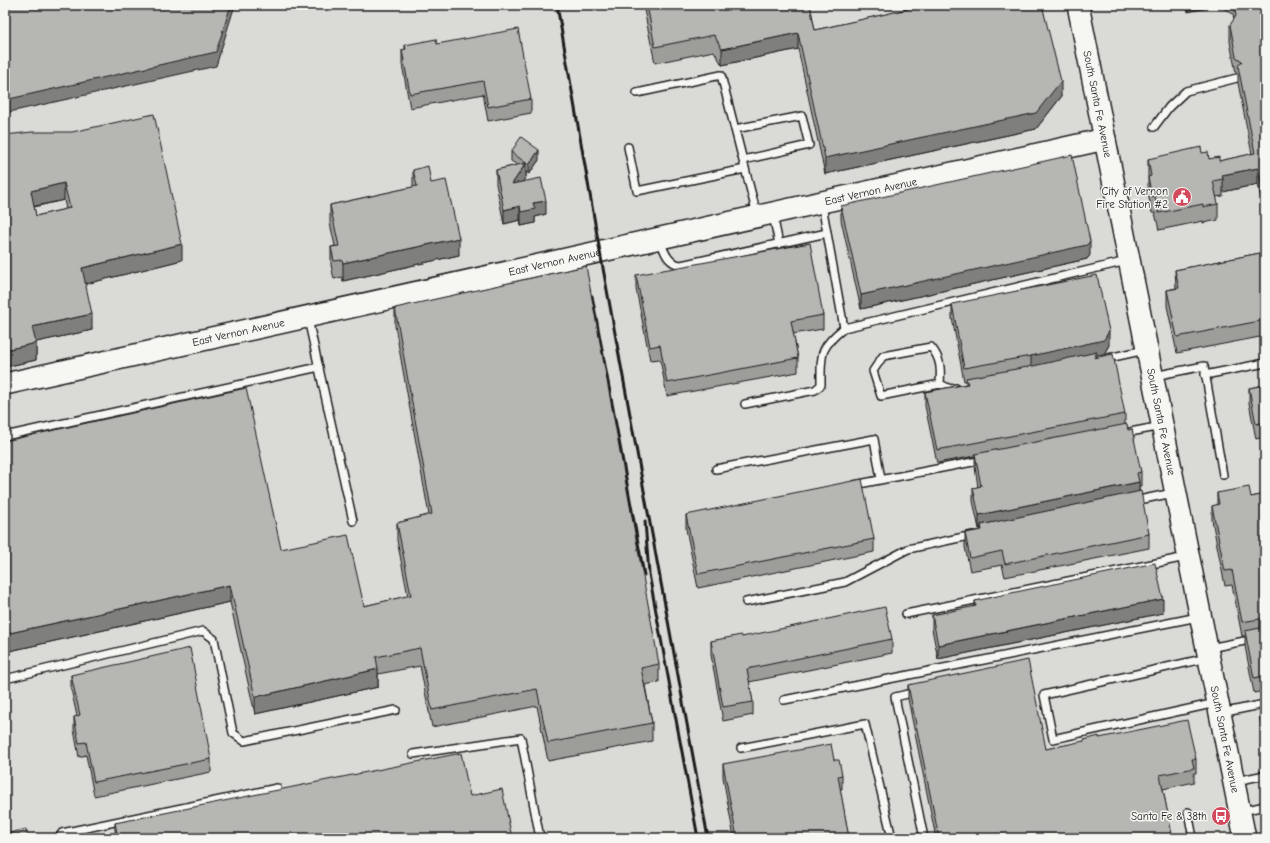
<svg xmlns="http://www.w3.org/2000/svg" width="1270" height="843" viewBox="0 0 1270 843" font-family="'Comic Neue',sans-serif">
  <rect width="100%" height="100%" fill="#e9e9e5"/>
  <filter id="ink" filterUnits="userSpaceOnUse"><feTurbulence type="fractalNoise" baseFrequency=".025" numOctaves="2"/><feDisplacementMap in="SourceGraphic" scale="8" xChannelSelector="R" yChannelSelector="G"/><feConvolveMatrix kernelMatrix="1 2 1 2 8 2 1 2 1" color-interpolation-filters="sRGB"/></filter>
  <g filter="url(#ink)">
    <!-- built -->
    <rect fill="#dadad6" x="5" y="5" width="1260" height="833"/>
    <g fill="none" stroke-linecap="round" stroke-linejoin="round">
      <!-- lane casing -->
      <g stroke="#1c1c1c" stroke-width="10">
        <g id="lane">
          <path d="M637,93l84,-18 36,140"/>
          <path d="M1154,127l15,-20 17,-16 51,-13"/>
          <path d="M735,129l67,-13 7,29 -66,15"/>
          <path d="M628,147l9,44 108,-22"/>
          <path d="M822,205l22,123 283,-67"/>
          <path d="M773,215l6,29"/>
          <path d="M660,241c5,11 7,22 21,24l146,-32"/>
          <path d="M308,319l45,202"/>
          <path d="M1104,359l41,-9"/>
          <path d="M1205,375l60,-12"/>
          <path d="M1154,376l50,-10 19,109"/>
          <path d="M940,384c1,-15 1,-25 -9,-37l-48,9 -10,15 8,25 59,-12 10,5 6,-1"/>
          <path d="M745,404l70,-14 6,-5c0,-31 -2,-37 23,-57"/>
          <path d="M1125,433l37,-7"/>
          <path d="M5,436l314,-69"/>
          <path d="M716,469l158,-30 7,40"/>
          <path d="M854,485l129,-25"/>
          <path d="M1134,501l39,-8"/>
          <path d="M746,602l99,-20 63,-33 65,-14"/>
          <path d="M906,614l280,-57"/>
          <path d="M1209,648l56,-11"/>
          <path d="M1207,658l-163,37 9,44 163,-36"/>
          <path d="M5,679l198,-48 11,8 19,94 11,8 152,-31"/>
          <path d="M916,692l-21,5 29,141"/>
          <path d="M784,700l414,-83"/>
          <path d="M1221,713l44,-9"/>
          <path d="M741,748l124,-24 27,114"/>
          <path d="M413,754l108,-16 19,100"/>
          <path d="M1236,781l29,-6"/>
          <path d="M1242,811l23,-5"/>
          <path d="M1188,812l5,26"/>
          <path d="M59,838l3,-5 215,-45"/>
        </g>
      </g>
      <!-- secondary casing -->
      <g stroke="#1c1c1c" stroke-width="24">
        <g id="secondary">
          <path id="s1" d="M1078,5l167,833"/>
          <path id="s2" d="M5,384l1100,-245"/>
        </g>
      </g>
      <!-- lane -->
      <use href="#lane" stroke="#f6f6f2" stroke-width="7"/>
      <!-- secondary -->
      <use href="#secondary" stroke="#f6f6f2" stroke-width="21"/>
      <!-- rail -->
      <g stroke="#1c1c1c" stroke-width="3">
        <path d="M557,5l43,247 108,586"/>
        <path d="M592,296l52,279"/>
        <path d="M645,521l4,53 49,264"/>
      </g>
    </g>
    <!-- wall -->
    <g fill="#9d9d9a" stroke="#1c1c1c" fill-rule="evenodd">
      <path d="M643,5h167l5,25 90,-20 -1,-5h138l19,92 -25,32 -211,45 -27,-125 -76,16 -8,-14 -59,12z"/>
      <path d="M1218,5h47v214l-7,-35 -35,8v4l-7,1 2,7v16l-15,3v-2l-44,9 -4,-17h-3l-4,-20v-34l54,-6 7,6 10,2 33,-7 -14,-71v-8l-2,-2 -6,-31v-17l4,-5 -1,-6z"/>
      <path d="M437,44l94,55v14l-43,8 -5,-27 -73,14 -8,-44v-14h3v-5z"/>
      <path d="M5,135l177,125 -97,24 7,46 -56,12v18l-31,7zM64,200l2,9 -30,7 -2,-9z"/>
      <path d="M511,152l28,8 -10,14 -3,-2v5l-3,4 23,33 -11,3v6l-14,3 -1,-6 -16,4 -8,-40v-14l21,-5 -6,-4z"/>
      <path d="M413,170l18,13 28,72 -116,26 -1,-4 -8,2 -3,-14v-18l4,-1 -5,-23v-18l83,-18z"/>
      <path d="M841,206l249,49 -3,4 -226,50 -20,-89z"/>
      <path d="M1265,252v84l-88,17 -10,-47v-16l9,-2 -1,-18z"/>
      <path d="M636,275l187,40v14l-30,5 5,24v14l-131,24 -7,-37 -10,1 -14,-71z"/>
      <path d="M952,304l157,41 -5,9 -7,1v2l28,57v11l3,5 13,42v14h-2v6l10,42v14l-144,29 -3,-12 -32,6 -5,-24v-14l16,-3v-2l-2,1 -6,-28v-13l5,-1 -3,-20v-11l-38,7 -12,-57v-14l41,-8v-3h-2l-12,-63z"/>
      <path d="M395,308l264,356v18l-14,3 7,38v18l-104,20 -11,-55 -105,21 -12,-61 -42,8v13l-123,27 -25,-112 -225,50 276,-103 83,57 44,-10 -11,-56v-17l32,-8 -34,-189z"/>
      <path d="M1265,385v52l-9,2 -7,-36v-15z"/>
      <path d="M1217,493l34,4 14,-3v197l-11,2 -9,-47v-10h-3l-10,-51 -7,1 -13,-66v-14l5,-1z"/>
      <path d="M686,515l188,24v13l-176,36 -12,-59z"/>
      <path d="M975,601l188,12 -225,46 -6,-30v-14l43,-8z"/>
      <path d="M742,637l150,2v14l-143,29 4,20v13l-30,6 -12,-66v-14z"/>
      <path d="M71,675l140,84v13l-117,24 -8,-41 -7,2 -5,-27v-13l3,-1 -6,-27z"/>
      <path d="M908,685l138,64 38,-7v-2l15,-2 97,21v14h-2v9l-31,7 9,49h-236l-28,-139z"/>
      <path d="M1265,706v40l-5,-26v-13z"/>
      <path d="M834,760l8,15v14h-2l9,49h-115l-11,-61v-13z"/>
      <path d="M470,796l42,42h-397v-15z"/>
    </g>
    <!-- shaded-wall -->
    <g fill="#7f7f7d" stroke="#1c1c1c">
      <path d="M231,5h4l-19,61 -211,47v-13z"/>
      <path d="M1188,5h21l-2,3 -19,4z"/>
      <path d="M798,33v16l-76,16v-16z"/>
      <path d="M1061,81v16l-25,32 -211,45v-16z"/>
      <path d="M539,150v10l-10,14v-9z"/>
      <path d="M526,163v14l-14,20v-13z"/>
      <path d="M1258,168v16l-35,8v-13l-1,-4z"/>
      <path d="M64,183v17l-33,7v-16z"/>
      <path d="M546,201v13l-11,3v6l-14,3v-14l12,-9z"/>
      <path d="M520,206v14l-16,4v-14z"/>
      <path d="M459,238v17l-116,26v-18z"/>
      <path d="M1090,241v14l-3,4 -226,50v-14z"/>
      <path d="M182,244v16l-100,25v-17z"/>
      <path d="M92,314v16l-60,13v-16z"/>
      <path d="M1109,331v14l-5,9 -7,1v11l-66,4v-14z"/>
      <path d="M36,343v17l-31,7v-17z"/>
      <path d="M1139,482v13l-158,30v3l-2,1v-14z"/>
      <path d="M230,585v17l-225,50v-18z"/>
      <path d="M1163,599v14l-225,46v-14z"/>
      <path d="M378,669v18l-123,27v-17z"/>
      <path d="M1172,834v4h-22z"/>
      <path d="M1054,835v3h-12z"/>
    </g>
    <!-- building -->
    <g fill="#b6b6b3" stroke="#1c1c1c" fill-rule="evenodd">
      <path d="M5,5h226l-15,47 -211,48z"/>
      <path d="M647,5h163l5,25 93,-21v-4h134l19,76 -25,32 -211,45 -27,-125 -76,16 -8,-14 -59,12z"/>
      <path d="M1234,5h31v198l-7,-35 -36,7 1,4 -10,2 5,23 -15,3v-3l-44,9 -4,-17 -3,1 -4,-20 3,-1 -3,-17 53,-12 1,6 6,-1 1,7 10,-2v4l36,-8 -17,-87 4,-5 -6,-4 -6,-32 6,-9z"/>
      <path d="M518,29l13,70 -43,8 -5,-26 -73,13 -8,-44 4,-1 -1,-4 31,-6 1,5z"/>
      <path d="M154,114l28,130 -100,24 10,46 -60,13 4,16 -31,7v-215l27,-3h40zM64,183l6,25 -34,8 -5,-25z"/>
      <path d="M521,137l18,13 -10,15 -18,-13z"/>
      <path d="M1072,155l18,86 -3,4 -226,50 -20,-89z"/>
      <path d="M526,163l-14,21 29,-6 5,23 -13,2 2,6 -14,3 -1,-6 -16,4 -8,-40z"/>
      <path d="M428,166l3,17 15,-3 13,58 -116,25 -1,-3 -8,1 -3,-14 8,-1 -9,-41 87,-19 -4,-16z"/>
      <path d="M810,243l13,72 -32,6 7,37 -131,25 -7,-38 -10,2 -14,-72z"/>
      <path d="M1265,252v68l-88,17 -10,-47 12,-2 -4,-18z"/>
      <path d="M586,266l73,398 -18,4 11,55 -104,20 -11,-54 -105,21 -12,-62 -44,9 2,12 -123,28 -25,-112 -225,49v-193l241,-53 35,161 67,-14 16,71 47,-11 -14,-72 35,-9 -37,-206z"/>
      <path d="M1097,275l12,56 -5,9 -73,16 -67,12 -12,-64z"/>
      <path d="M1097,352l-3,6 19,-4 12,60 -188,36 -12,-58 43,-8 -2,-6 67,-12z"/>
      <path d="M1265,385v37l-9,2 -7,-36z"/>
      <path d="M1127,424l1,6 4,-1 9,43 -4,1 2,9 -160,33 -6,-27 8,-2 -6,-32z"/>
      <path d="M862,479l12,60 -176,35 -12,-59z"/>
      <path d="M1249,487l2,10 14,-3v124l-23,4 -10,-52 -7,1 -13,-65 7,-2 -2,-11z"/>
      <path d="M1141,491l8,43 -144,30 -3,-13 -32,7 -5,-25 17,-3 -1,-5z"/>
      <path d="M1155,563l8,36 -225,46 -6,-30 44,-9 -1,-5 36,-8z"/>
      <path d="M885,607l7,32 -145,30 6,33 -30,5 -12,-66 30,-6 1,2z"/>
      <path d="M1265,627v49l-11,2 -9,-47z"/>
      <path d="M190,648l21,111 -117,23 -8,-40 -7,1 -5,-26 6,-2 -9,-40z"/>
      <path d="M1028,660l18,89 38,-8v-1l15,-4v2l88,-18 9,39h-4l2,9 -34,7 12,59 -22,4h-96v-3l-12,3h-103l-31,-153z"/>
      <path d="M1265,706v27l-5,-26z"/>
      <path d="M831,744l3,16h5l3,15 -4,1 11,62h-112l-14,-74z"/>
      <path d="M461,753l9,43 32,-7 10,49h-394l-3,-15z"/>
      <path d="M26,829l2,9h-23v-4z"/>
    </g>
  </g>
  <!-- icons -->
  <defs>
    <g id="civic-disc" transform="scale(1)"><circle r="9.5" fill="#d1495b" stroke="#f6f6f2"/><path d="M-.6-6.5H3V-4.5H.6V-3L4-1V1h2V6H-6V1h2V-1L-.6-3ZM-1.2 2.5V6h2.4V2.5Z" fill="#fff"/></g>
    <g id="bus-disc" transform="scale(1)"><circle r="9.5" fill="#d1495b" stroke="#f6f6f2"/><path d="M-5-6H5V4H4V6H2V4H-2V6H-4V4H-5ZM-3.5-4V0h7V-4ZM-3.5 1.2v1.5H-2V1.2ZM2 1.2v1.5H3.5V1.2Z" fill="#fff"/></g>
  </defs>
  <g fill-rule="evenodd">
    <use href="#civic-disc" x="1182" y="197"/>
    <use href="#bus-disc" x="1221" y="816"/>
  </g>
  <g text-anchor="middle" dominant-baseline="central" stroke-width="3" stroke-linejoin="round" paint-order="stroke">
    <!-- street labels -->
    <g font-size="11" fill="#1c1c1c" stroke="#f6f6f2">
      <text stroke="none"><textPath href="#s1" startOffset="101">South Santa Fe Avenue</textPath></text>
      <text stroke="none"><textPath href="#s2" startOffset="887">East Vernon Avenue</textPath></text>
      <text stroke="none"><textPath href="#s2" startOffset="563">East Vernon Avenue</textPath></text>
      <text stroke="none"><textPath href="#s2" startOffset="239">East Vernon Avenue</textPath></text>
      <text stroke="none"><textPath href="#s1" startOffset="425">South Santa Fe Avenue</textPath></text>
      <text stroke="none"><textPath href="#s1" startOffset="749">South Santa Fe Avenue</textPath></text>
    </g>
    <!-- poi labels -->
    <g font-size="11" fill="#1c1c1c" stroke="#f6f6f2" text-anchor="end">
      <text x="1168" y="191">City of Vernon<tspan x="1168" dy="13">Fire Station #2</tspan></text>
      <text x="1207" y="816">Santa Fe &amp; 38th</text>
    </g>
  </g>
  <!-- margin -->
  <rect width="1270" height="843" fill="none" stroke="#f6f6f2" stroke-width="20"/>
  <rect x="10" y="10" width="1250" height="823" fill="none" stroke="#1c1c1c" stroke-width="1.5" filter="url(#ink)"/>
</svg>
